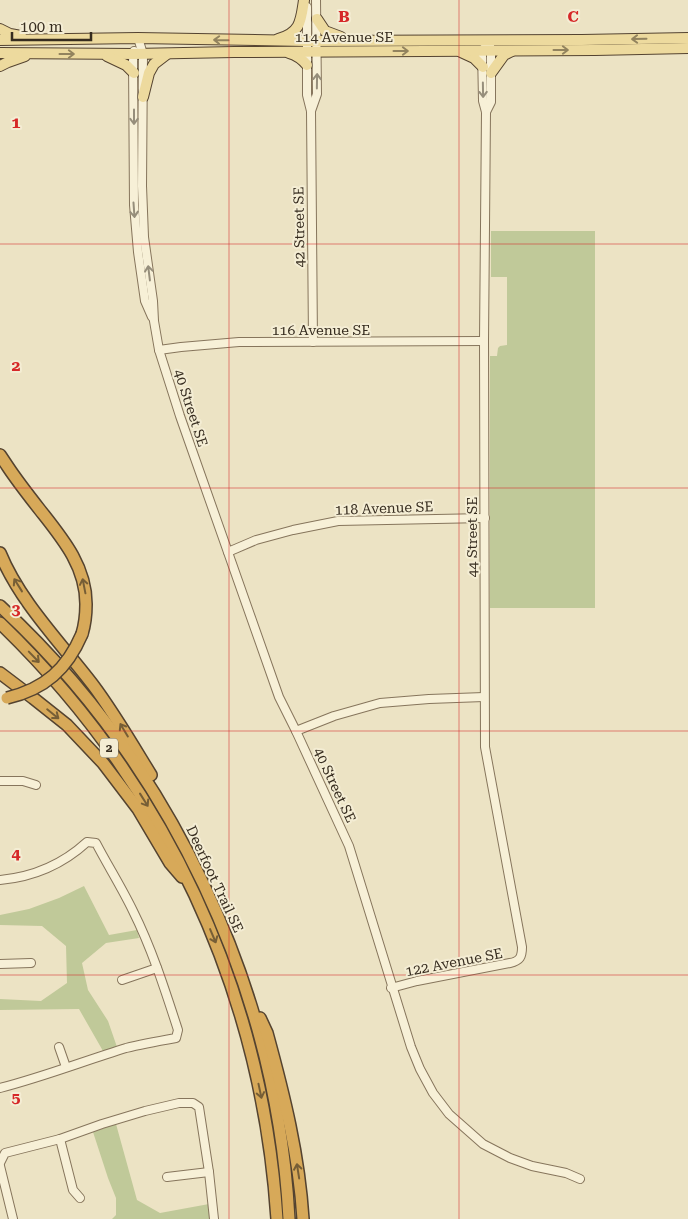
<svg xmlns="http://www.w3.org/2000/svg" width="688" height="1219" viewBox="0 0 688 1219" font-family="'Roboto Serif',serif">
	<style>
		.green { fill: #c0c999 }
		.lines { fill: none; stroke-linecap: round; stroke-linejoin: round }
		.minor-casing { stroke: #86755c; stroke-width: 10 }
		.major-casing { stroke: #544330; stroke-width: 12 }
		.highway-casing { stroke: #544330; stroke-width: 14 }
		.minor { stroke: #f7f0d7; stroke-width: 8 }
		.major { stroke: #edda9e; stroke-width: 10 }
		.highway { stroke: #d7a959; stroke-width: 11 }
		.highway-bridge-casing { stroke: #544330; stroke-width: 14; stroke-linecap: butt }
		.highway-bridge { stroke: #d7a959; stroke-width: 11 }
		.oneway { stroke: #92835e }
		.oneway2 { stroke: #968e7b }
		.oneway3 { stroke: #765e36 }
		.grid { fill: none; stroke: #d62828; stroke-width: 1; stroke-opacity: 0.55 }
		.labels { text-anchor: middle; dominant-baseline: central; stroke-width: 4; stroke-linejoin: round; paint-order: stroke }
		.shield { fill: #f4edd4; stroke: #6f6655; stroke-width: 1 }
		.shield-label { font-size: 12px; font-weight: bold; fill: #362c1f }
		.street-label { font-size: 14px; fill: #362c1f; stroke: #f4edd4 }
		.grid-label { font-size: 16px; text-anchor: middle; font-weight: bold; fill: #d62828; stroke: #f4edd4; stroke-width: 4; stroke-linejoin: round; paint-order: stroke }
	</style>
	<rect width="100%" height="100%" fill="#ece3c4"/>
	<g class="green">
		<polygon points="491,231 595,231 595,608 490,608 490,356 497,356 498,348 500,346 507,345 507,277 491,277"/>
		<polygon points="84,886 109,935 137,930 139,938 106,943 82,963 88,990 108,1021 117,1047 103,1051 79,1009 0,1010 0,999 41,1001 67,983 66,946 42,926 0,925 0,915 29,909 59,898"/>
		<polygon points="116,1124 137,1200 160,1213 209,1204 210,1219 112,1219 116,1215 116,1198 108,1178 93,1132"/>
	</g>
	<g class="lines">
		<g class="minor-casing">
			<g id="minor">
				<polyline points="307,7 307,95 311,111 313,342"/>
				<polyline points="138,38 143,54 142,186 144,237 153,301 154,321 159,350 180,416 279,697 296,731 349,846 411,1047 420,1069 433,1093 449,1114 483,1144 510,1158 532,1166 566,1173 580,1179"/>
				<polyline points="134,51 133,61 134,205 138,252 145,301 152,317"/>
				<polyline points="311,111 317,94 316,0"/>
				<polyline points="486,112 491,102 491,50 490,46"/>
				<polyline points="159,350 181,347 239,342 484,341"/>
				<polyline points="228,552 256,540 293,530 338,521 485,518"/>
				<polyline points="296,731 334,716 380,703 429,699 484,697"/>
				<polyline points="0,781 23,781 36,785"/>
				<path d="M0 880C33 877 63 864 87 842L96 843C108 866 122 888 133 911 152 949 165 990 178 1030L176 1038C159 1041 142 1044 126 1048 84 1061 43 1077 0 1088"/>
				<polyline points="0,964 31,963"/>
				<polyline points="122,980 157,968"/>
				<path d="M391 988 417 981 510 963C520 961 522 957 522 947L485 747 484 341 486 112 483 101 482 50 484 48"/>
				<polyline points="59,1047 66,1067"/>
				<polyline points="60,1139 73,1190 80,1198"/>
				<polyline points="0,1163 5,1153 60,1139 102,1124 145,1111 179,1103 193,1103 199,1107 209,1172 214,1219"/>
				<polyline points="0,1166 13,1219"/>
				<polyline points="167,1177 209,1172"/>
			</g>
		</g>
		<g class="major-casing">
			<g id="major">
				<polyline points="317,19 325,31 341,37"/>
				<polyline points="0,29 10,34 21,36"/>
				<path d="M278 39C301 33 301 20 304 0"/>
				<polyline points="0,40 138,38 306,41 582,40 688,38"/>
				<polyline points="461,52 474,58 483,67"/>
				<polyline points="0,53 134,54 234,52 595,50 688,48"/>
				<path d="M289 53C296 55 302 59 307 65"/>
				<polyline points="107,56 126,65 134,73"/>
				<polyline points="0,66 8,62 25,56"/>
				<polyline points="491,73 504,55 512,51"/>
				<polyline points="143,97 149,73 154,64 167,54"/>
			</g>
		</g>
		<g class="highway-casing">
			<g id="highway">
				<path d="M0 455 8 467C18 482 29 496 40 510 62 538 86 566 86 604 86 614 85 624 82 634"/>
				<path d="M0 553C20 602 61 643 93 685 114 713 132 744 151 775"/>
				<path d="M0 606C170 763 277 988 289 1219"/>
				<path d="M0 623C165 782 262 990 277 1219"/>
				<polyline points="0,673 33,698 67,725 103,763 138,809 170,863 182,877"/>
				<path d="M260 1018 267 1033C284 1095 299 1155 303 1219"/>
			</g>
		</g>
		<use href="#minor" class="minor"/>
		<use href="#major" class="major"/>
		<use href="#highway" class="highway"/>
		<g class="highway-bridge-casing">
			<path id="highway-bridge" d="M7 698C45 689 67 669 82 634"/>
		</g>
		<use href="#highway-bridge" class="highway-bridge"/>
	</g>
	<defs><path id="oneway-shaft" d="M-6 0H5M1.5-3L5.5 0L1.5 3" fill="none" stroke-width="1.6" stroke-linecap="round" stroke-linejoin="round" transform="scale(1.25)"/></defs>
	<g class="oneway">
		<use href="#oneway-shaft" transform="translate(639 39) rotate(179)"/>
		<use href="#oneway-shaft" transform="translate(221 40) rotate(-179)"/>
		<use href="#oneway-shaft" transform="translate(561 50)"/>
		<use href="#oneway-shaft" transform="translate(401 51)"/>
		<use href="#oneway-shaft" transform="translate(67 54)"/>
	</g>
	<g class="oneway2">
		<use href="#oneway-shaft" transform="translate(317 81) rotate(-89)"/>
		<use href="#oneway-shaft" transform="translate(483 90) rotate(89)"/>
		<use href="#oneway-shaft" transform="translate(134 117) rotate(90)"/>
		<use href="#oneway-shaft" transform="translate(134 210) rotate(86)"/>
		<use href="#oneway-shaft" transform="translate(149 273) rotate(-97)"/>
	</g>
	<g class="oneway3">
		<use href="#oneway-shaft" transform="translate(18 585) rotate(-122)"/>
		<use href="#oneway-shaft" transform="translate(84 586) rotate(-101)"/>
		<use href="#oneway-shaft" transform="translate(34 657) rotate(46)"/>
		<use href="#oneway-shaft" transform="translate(53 714) rotate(39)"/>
		<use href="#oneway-shaft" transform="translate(124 730) rotate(-121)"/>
		<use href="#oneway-shaft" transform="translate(144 800) rotate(58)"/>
		<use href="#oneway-shaft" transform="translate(213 936) rotate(67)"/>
		<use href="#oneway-shaft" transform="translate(260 1091) rotate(78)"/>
		<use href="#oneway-shaft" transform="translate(298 1171) rotate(-99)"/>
	</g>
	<path class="grid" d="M229 0V1219M459 0V1219M0 244H688M0 488H688M0 731H688M0 975H688"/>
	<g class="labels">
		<rect class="shield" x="100" y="738.5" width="18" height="19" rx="4"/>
		<g class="shield-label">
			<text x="109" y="748">2</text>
		</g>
		<g class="street-label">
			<text x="344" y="37">114 Avenue SE</text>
			<text transform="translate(299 227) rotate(-91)">42 Street SE</text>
			<text x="321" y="330">116 Avenue SE</text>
			<text transform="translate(191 408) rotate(72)">40 Street SE</text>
			<text transform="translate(384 508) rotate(-2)">118 Avenue SE</text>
			<text transform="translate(472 537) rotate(-90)">44 Street SE</text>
			<text transform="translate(335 785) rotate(65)">40 Street SE</text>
			<text transform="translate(215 879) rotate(65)">Deerfoot Trail SE</text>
			<text transform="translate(454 962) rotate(-11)">122 Avenue SE</text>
		</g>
	</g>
	<g class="grid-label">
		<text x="344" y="22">B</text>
		<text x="573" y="22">C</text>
		<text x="16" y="128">1</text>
		<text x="16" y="371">2</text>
		<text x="16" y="615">3</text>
		<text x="16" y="859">4</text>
		<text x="16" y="1103">5</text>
	</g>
	<path d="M12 32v8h79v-8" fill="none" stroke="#362c1f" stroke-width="2.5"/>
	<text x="20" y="32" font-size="15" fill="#362c1f" stroke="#f4edd4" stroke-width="4" paint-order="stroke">100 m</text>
</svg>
